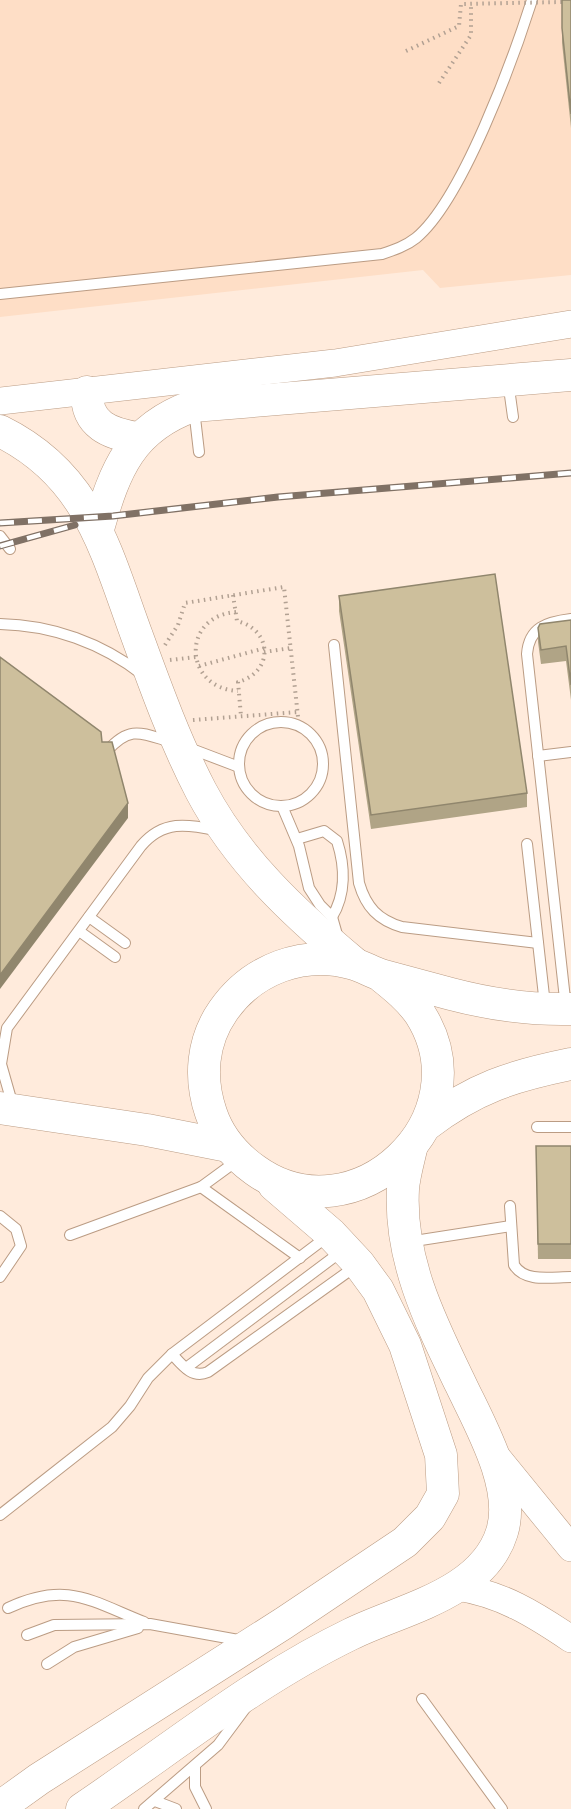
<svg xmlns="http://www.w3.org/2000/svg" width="571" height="1809" viewBox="0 0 571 1809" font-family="Rubik,sans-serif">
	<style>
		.built { fill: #fedec6 }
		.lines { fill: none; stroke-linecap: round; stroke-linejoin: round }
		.service-casing { stroke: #bb9c84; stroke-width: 12 }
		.tertiary-casing { stroke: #bb9c84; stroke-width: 28 }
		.secondary-casing { stroke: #bb9c84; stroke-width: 33 }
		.path { stroke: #b2a193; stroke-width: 4; stroke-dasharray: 1.5 4.5; stroke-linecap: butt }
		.service { stroke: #fff; stroke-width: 10 }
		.tertiary { stroke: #fff; stroke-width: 27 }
		.secondary { stroke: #fff; stroke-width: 32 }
		.rail-casing { stroke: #807165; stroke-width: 7 }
		.rail { stroke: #fff; stroke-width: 4.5; stroke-dasharray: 14; stroke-linecap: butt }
		.path-bridge { stroke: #b2a193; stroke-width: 4; stroke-dasharray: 1.5 4.5; stroke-linecap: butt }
		.wall { fill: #b0a486 }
		.shaded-wall { fill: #90866d }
		.building { fill: #cdbf9c; stroke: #90866d; stroke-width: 1.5 }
	</style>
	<rect width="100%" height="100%" fill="#ffebdc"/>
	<polygon class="built" points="0,0 571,0 571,275 440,288 423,270 0,317"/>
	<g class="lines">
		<g class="service-casing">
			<g id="service">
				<path d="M0 294 382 254C394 250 406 246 416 238 462 200 513 60 532 0"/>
				<polyline points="508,381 513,417"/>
				<polyline points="194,409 199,452"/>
				<polyline points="0,536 10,549"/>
				<path d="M0 624C52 625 102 643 143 675"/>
				<path d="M334 645 359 883C366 907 378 920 402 927L538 943"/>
				<circle cx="281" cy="764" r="42"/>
				<polyline points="189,748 239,767"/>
				<path d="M107 751C130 725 141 733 171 742"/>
				<polyline points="538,756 571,752"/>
				<polyline points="282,806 299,846 309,888 320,905 332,917 338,938"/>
				<path d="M297 839 324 831 337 841C345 866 346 894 332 917"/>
				<polyline points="527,844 545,1005"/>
				<polyline points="89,917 125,943"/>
				<polyline points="79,931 115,957"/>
				<path d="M566 1008 527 654C529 627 547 622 571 619"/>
				<path d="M13 1106 1 1064 7 1028 141 846C163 820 187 824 216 830"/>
				<polyline points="537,1127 571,1127"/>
				<polyline points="201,1187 300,1258"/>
				<path d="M510 1206 514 1265C525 1283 552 1277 571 1277"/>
				<polyline points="0,1216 16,1229 21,1246 0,1277"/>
				<polyline points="70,1235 201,1187 238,1160"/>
				<polyline points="408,1242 511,1226"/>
				<path d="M172 1354C182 1365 192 1379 208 1372L356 1266"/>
				<polyline points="186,1368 342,1251"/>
				<polyline points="0,1515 112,1427 130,1406 148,1378 172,1354 328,1236"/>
				<path d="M8 1608C66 1581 89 1600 144 1622"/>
				<polyline points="27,1635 54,1625 150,1624 244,1641"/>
				<polyline points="47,1664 74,1647 138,1628"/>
				<polyline points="422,1699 502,1809"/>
				<polyline points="195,1767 195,1787 206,1809"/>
				<polyline points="155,1801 176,1809"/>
				<polyline points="144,1809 218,1745 247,1706"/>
			</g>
		</g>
		<g class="tertiary-casing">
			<g id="tertiary">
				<polyline points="0,401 335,363 571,324"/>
				<polyline points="496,1456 571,1548"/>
				<path d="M457 1587C502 1594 534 1614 571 1639"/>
			</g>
		</g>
		<g class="secondary-casing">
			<g id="secondary">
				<path d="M87 392C86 425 110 434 138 438"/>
				<path d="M0 431C89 475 105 549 137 636 156 688 175 741 201 791 238 861 294 913 354 963"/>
				<path d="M98 529C115 469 131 428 193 406L571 375"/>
				<path d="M380 975C395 987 409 998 420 1014 486 1118 355 1242 255 1170 234 1155 219 1137 211 1113 199 1078 202 1041 223 1011 252 969 304 949 354 964 364 967 373 973 384 976 406 982 429 988 451 994 489 1004 532 1010 571 1009"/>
				<polyline points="0,1108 147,1130 228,1146"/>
				<path d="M426 1125C474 1088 512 1076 571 1064"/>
				<polyline points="0,1807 39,1779 284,1623 405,1542 430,1517 443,1494 441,1455 405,1345 378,1290 359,1264 331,1234 274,1185"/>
				<path d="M82 1809C171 1749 254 1681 351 1634 402 1609 483 1594 502 1532 516 1487 480 1425 461 1385 431 1323 399 1260 403 1189 404 1176 408 1162 411 1149"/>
			</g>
		</g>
		<g class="path">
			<polyline points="439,83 471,35 471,4"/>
			<path d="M233 595 237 621C273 630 274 672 238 682L241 716"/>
			<path d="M236 612C181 616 183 688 238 691"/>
			<polyline points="165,645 178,625 185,603 284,587 299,726"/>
			<polyline points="264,652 291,648"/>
			<polyline points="170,660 196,657"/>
			<polyline points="199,666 265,648"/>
			<polyline points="193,720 298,712"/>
		</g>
		<use href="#service" class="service"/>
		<use href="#tertiary" class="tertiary"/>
		<use href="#secondary" class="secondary"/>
		<g class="rail-casing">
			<g id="rail">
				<polyline points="0,523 113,516 278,497 571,473"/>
				<polyline points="0,546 75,525"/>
			</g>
		</g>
		<use href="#rail" class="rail"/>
		<polyline class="path-bridge" points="406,51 459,26 461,4 562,2"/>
	</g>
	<g class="wall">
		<polygon points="562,0 571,0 571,128 562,43"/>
		<polygon points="339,596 527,793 527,807 371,829 339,611"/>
		<polygon points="571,620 571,700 566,661 541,664 538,642 538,628"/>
		<polygon points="536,1146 571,1146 571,1259 538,1259"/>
	</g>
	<polygon class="shaded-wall" points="128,803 128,818 0,989 0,975"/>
	<g class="building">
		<polygon points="562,0 571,0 571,114 562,28"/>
		<polygon points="495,574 527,793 371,815 339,596"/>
		<polygon points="571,620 571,685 566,646 541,650 538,628 540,624"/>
		<polygon points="0,657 101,732 102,742 112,742 128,803 0,975"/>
		<polygon points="536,1146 571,1146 571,1244 538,1244"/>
	</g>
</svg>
